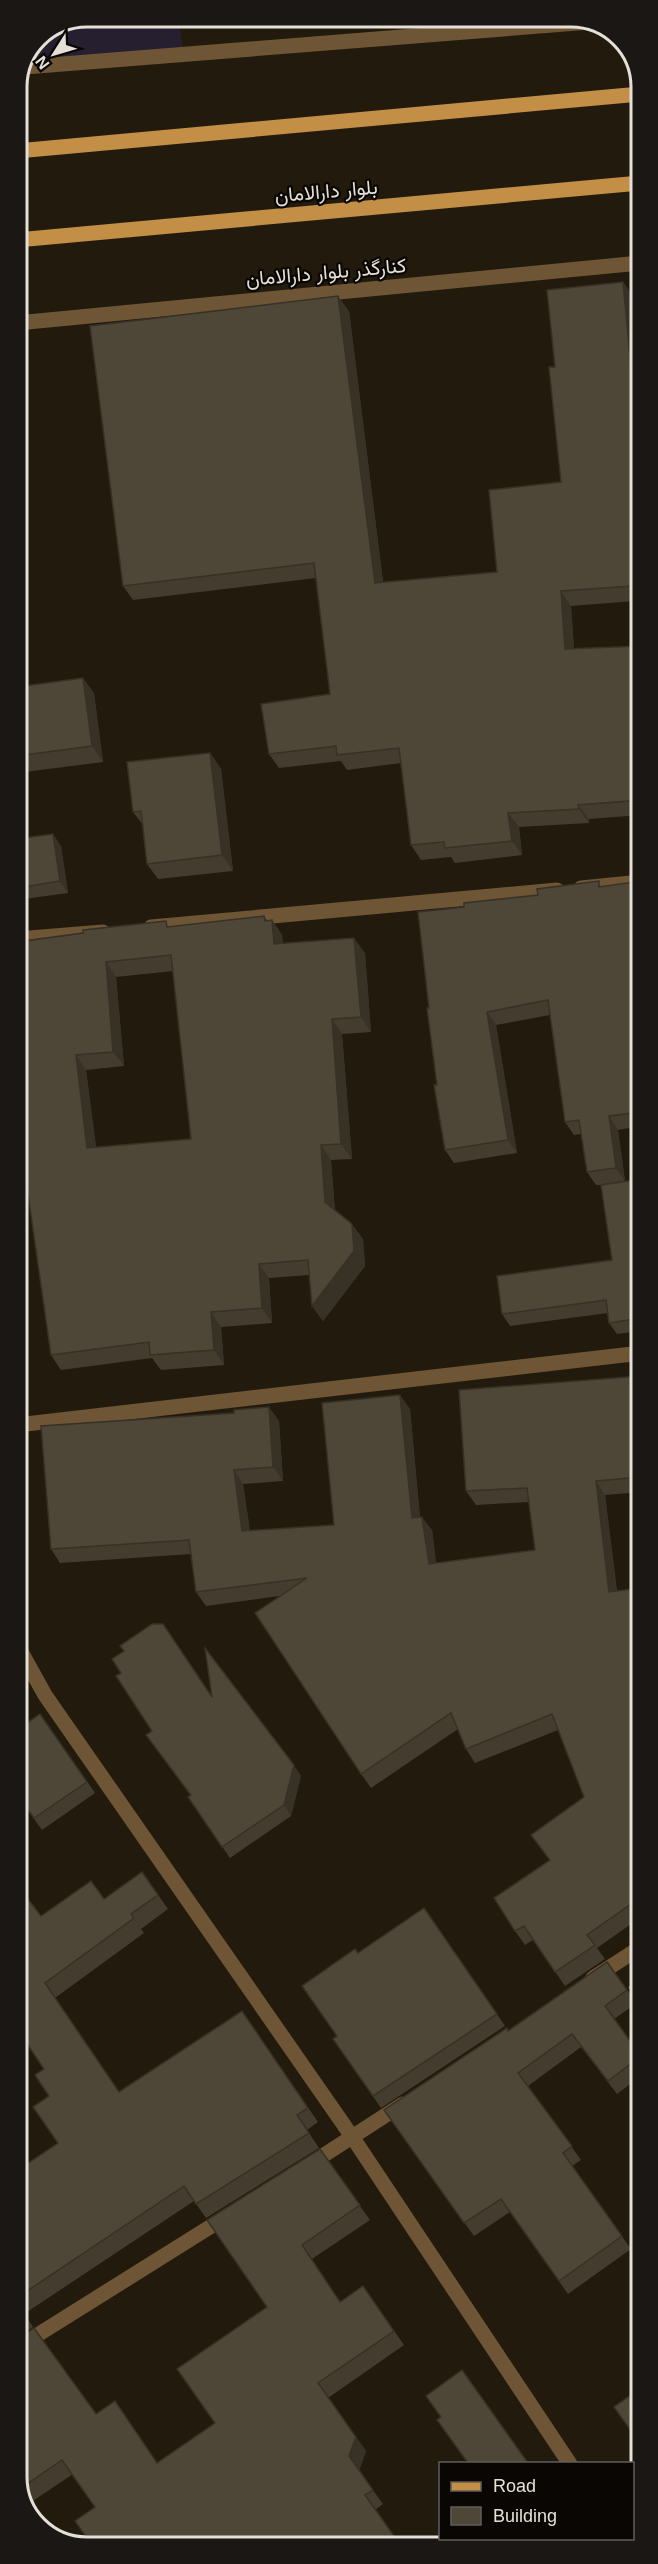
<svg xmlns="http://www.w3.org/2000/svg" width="658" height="2564" viewBox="0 0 658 2564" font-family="Arial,Vazirmatn,sans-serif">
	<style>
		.industrial { fill: #251f2f }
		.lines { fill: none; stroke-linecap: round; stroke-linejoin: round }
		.path { stroke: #7a7468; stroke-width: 4; stroke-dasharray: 3 4.5; stroke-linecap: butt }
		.minor { stroke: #6e5535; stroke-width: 15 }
		.major { stroke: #c38e46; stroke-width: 15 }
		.wall { fill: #433c2f; fill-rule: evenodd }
		.shaded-wall { fill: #373126 }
		.building { fill: #4e4637; stroke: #373126; stroke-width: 1.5; fill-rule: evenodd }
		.labels { text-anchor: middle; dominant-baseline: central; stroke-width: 4.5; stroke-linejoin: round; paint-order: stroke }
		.street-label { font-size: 20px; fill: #e5e0d7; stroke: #090603 }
		.rim { fill: none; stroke: #e5e0d7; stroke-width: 3 }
	</style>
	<rect width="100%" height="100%" fill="#221b0d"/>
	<polygon class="industrial" points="87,17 178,17 184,55 25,67 38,37"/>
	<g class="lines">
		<g class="path">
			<polyline points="182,17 183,27"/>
			<polyline points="630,1986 641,2003"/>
		</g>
		<g class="minor">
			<polyline points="25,67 590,22"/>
			<polyline points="17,323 640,263"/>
			<polyline points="581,888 641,882"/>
			<polyline points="151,927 557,890"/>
			<polyline points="17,939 103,932"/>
			<polyline points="17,1425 641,1353"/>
			<polyline points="17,1631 20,1650 45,1695 353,2138 570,2464"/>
			<polyline points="593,1978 641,1947"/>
			<polyline points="307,2166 403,2104"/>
			<polyline points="23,2344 229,2215"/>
		</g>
		<g class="major">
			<polyline points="17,151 640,94"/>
			<polyline points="17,240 640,183"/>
		</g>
	</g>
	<g class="wall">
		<polygon points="623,282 633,297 640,366 635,601 571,606 574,649 641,646 641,815 589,819 589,823 519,827 522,855 455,863 451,857 421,860 411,845 401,763 347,770 341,761 279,768 269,754 330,694 316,578 133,600 123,586 349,311 383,582 497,572 561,482 555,367"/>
		<polygon points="17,687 94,693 103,762 17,773"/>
		<polygon points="210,753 221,769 233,871 158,879 147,864 143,825 133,812"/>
		<polygon points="17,839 61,846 68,893 17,900"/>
		<polygon points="602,886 641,892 641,1126 618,1130 625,1181 641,1179 641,1331 617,1334 609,1323 608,1313 510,1326 502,1314 612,1260 601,1185 596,1185 587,1172 581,1134 574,1135 565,1122 550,1015 496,1025 517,1153 454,1163 445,1150 429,1008 464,907 538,895"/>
		<path d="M272 920 282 935 283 943 365 953 371 1032 342 1034 352 1159 331 1160 335 1210 363 1239 365 1266 323 1321 312 1306 309 1275 269 1278 272 1323 221 1327 224 1365 161 1370 152 1358 61 1370 51 1355 29 1203H25L17 1192V942L170 927ZM173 971 191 1139 96 1147 86 1070 124 1066 116 977Z"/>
		<polygon points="641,1376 641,1492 605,1495 617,1591 641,1588 641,1917 597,1948 605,1959 565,1986 533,1940 525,1945 515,1931 549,1861 584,1797 558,1730 475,1763 466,1749 458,1729 371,1788 361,1774 279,1596 206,1606 196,1592 191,1554 60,1563 51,1549 279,1421 283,1481 243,1484 250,1531 334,1525 410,1409 420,1517 432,1530 436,1563 535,1550 529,1502 476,1505 466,1491"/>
		<polygon points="212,1697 301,1776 291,1816 230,1858 188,1797 190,1795 146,1735"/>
		<polygon points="40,1714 95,1793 42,1830 17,1795"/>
		<polygon points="142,1872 168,1909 141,1929 144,1933 55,1998 119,2092 242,2011 318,2122 307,2130 319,2148 206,2218 194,2201 24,2314 33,2327 18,2337 18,2170 58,2143 44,2069 41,1916 104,1899"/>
		<polygon points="424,1908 505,2026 381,2108 333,2039 337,2036 358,1953"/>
		<polygon points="607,1962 637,2003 614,2019 641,2055 641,2076 617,2094 581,2047 528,2086 581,2160 572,2166 631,2249 568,2294 510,2212 474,2236 384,2110 508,2031"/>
		<polygon points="320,2149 370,2220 312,2259 340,2302 363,2286 404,2345 328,2398 366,2451 359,2471 383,2504 375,2510 401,2546 404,2544 405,2546 93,2547 75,2521 95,2507 73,2474 27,2505 18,2490 18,2338 34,2328 96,2414 115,2401 157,2463 215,2423 177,2369 267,2307 207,2220"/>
	</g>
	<g class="shaded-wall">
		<polygon points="623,282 633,297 640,369 631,367"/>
		<polygon points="338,296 349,311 385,597 375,583"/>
		<polygon points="561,591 571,606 575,664 565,649"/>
		<polygon points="83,678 94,693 103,762 92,746"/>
		<polygon points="210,753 221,769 233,871 222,855"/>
		<polygon points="578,805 589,819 589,823 579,809"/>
		<polygon points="508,813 519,827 522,855 512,841"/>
		<polygon points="53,834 61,846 68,893 60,881"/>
		<polygon points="634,882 641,892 641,903 636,896"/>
		<polygon points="264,916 272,928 272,920 282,935 285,959 274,944 265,921"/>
		<polygon points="354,938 365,953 371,1032 361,1017"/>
		<polygon points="106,962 116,977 124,1066 113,1052"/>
		<polygon points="487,1012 496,1025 517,1153 508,1140"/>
		<polygon points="332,1019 342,1034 352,1159 341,1144"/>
		<polygon points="76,1055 86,1070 98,1162 87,1148"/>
		<polygon points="609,1116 618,1130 625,1181 616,1168"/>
		<polygon points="321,1145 331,1160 335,1217 325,1202"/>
		<polygon points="352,1224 363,1239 365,1266 323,1321 312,1306"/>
		<polygon points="259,1264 269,1278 272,1323 262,1308"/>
		<polygon points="211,1312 221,1327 224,1365 214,1350"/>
		<polygon points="400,1395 410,1409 421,1532 412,1518"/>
		<polygon points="269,1407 279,1421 283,1481 273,1467"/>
		<polygon points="234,1470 243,1484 252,1545 242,1531"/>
		<polygon points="596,1481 605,1495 618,1606 609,1592"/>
		<polygon points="422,1517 432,1530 438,1578 429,1564"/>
		<polygon points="631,1623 640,1637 641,1650"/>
		<polygon points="294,1765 301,1776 291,1816 284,1805"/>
		<polygon points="318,2383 366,2451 359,2471 349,2456"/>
	</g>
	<g class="building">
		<polygon points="623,282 631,367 640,366 640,645 633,586 561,591 565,649 641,646 641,800 578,805 579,809 508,813 512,841 445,848 444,842 411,845 399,748 337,755 336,746 269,754 261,704 330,694 314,563 123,586 90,326 338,296 375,583 497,572 489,490 561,482 549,367 555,367 547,290"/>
		<polygon points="83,678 92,746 17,756 17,687"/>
		<polygon points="210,753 222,855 147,864 141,811 133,812 127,762"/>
		<polygon points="53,834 60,881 17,888 17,839"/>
		<polygon points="599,881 599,887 634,882 636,896 641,895 641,1112 609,1116 616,1168 587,1172 579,1120 565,1122 548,1000 487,1012 508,1140 445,1150 434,1085 437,1085 427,1008 429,1008 418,912 464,907 464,903 538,895 537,889"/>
		<path d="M264 916 265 921 272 920 274 944 354 938 361 1017 332 1019 341 1144 321 1145 325 1202 352 1224 354 1251 312 1306 308 1260 259 1264 262 1308 211 1312 214 1350 150 1355 149 1342 51 1355 27 1187 17 1188V942L83 933V930L166 921 167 927ZM171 955 191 1139 87 1148 76 1055 113 1052 106 962Z"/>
		<polygon points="641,1179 641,1255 639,1256 641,1271 641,1318 609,1323 606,1300 502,1314 497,1276 612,1260 601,1185"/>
		<polygon points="641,1376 641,1477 596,1481 609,1592 641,1588 641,1622 631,1623 641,1650 641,1897 587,1935 595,1945 555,1972 524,1926 515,1931 494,1898 550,1860 531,1835 584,1797 552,1714 466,1749 451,1713 361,1774 255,1613 307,1578 196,1592 189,1540 51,1549 41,1426 234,1413 234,1410 269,1407 273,1467 234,1470 242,1531 334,1525 322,1403 400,1395 412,1518 422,1517 429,1564 535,1550 527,1488 466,1491 459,1390"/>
		<polygon points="152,1624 163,1624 212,1697 205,1648 294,1765 284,1805 222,1847 188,1797 191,1795 146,1735 152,1731 116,1676 121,1673 112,1659 124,1651 120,1646"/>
		<polygon points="40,1714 87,1782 34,1818 17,1795 17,1730"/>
		<polygon points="142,1872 158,1895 131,1914 134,1918 45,1983 119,2092 242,2011 308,2108 297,2115 309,2133 196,2204 184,2186 18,2297 18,2170 58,2143 33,2107 49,2096 35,2075 44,2069 18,2030 17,1885 41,1916 91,1881 104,1899"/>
		<polygon points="424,1908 497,2014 373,2096 333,2039 337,2036 302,1986 355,1949 358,1953"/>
		<polygon points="607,1962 627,1990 605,2006 641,2056 608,2081 572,2034 518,2073 572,2146 563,2153 622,2236 559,2281 501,2199 464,2223 384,2110 507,2028 508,2031"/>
		<polygon points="320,2149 360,2205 302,2245 340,2302 363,2286 394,2331 318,2383 356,2437 349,2456 373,2490 365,2495 401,2546 404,2544 405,2546 93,2547 75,2521 95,2507 62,2460 18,2490 18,2338 34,2328 96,2414 115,2401 157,2463 215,2423 177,2369 267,2307 207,2220"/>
		<polygon points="18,2306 23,2313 18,2316"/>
		<polygon points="462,2370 528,2463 468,2463 437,2420 441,2417 426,2396"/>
		<polygon points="641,2388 641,2445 614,2407"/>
		<polygon points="441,2537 441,2538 447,2538 453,2546 427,2546"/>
	</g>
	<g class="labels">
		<g class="street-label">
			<text transform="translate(326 191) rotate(-5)">بلوار دارالامان</text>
			<text transform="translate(326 272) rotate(-5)">کنارگذر بلوار دارالامان</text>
		</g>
	</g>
	<path d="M0 0H658V2564H0ZM87 27H571A60 60 0 0 1 631 87V2477A60 60 0 0 1 571 2537H87A60 60 0 0 1 27 2477V87A60 60 0 0 1 87 27Z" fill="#1b1714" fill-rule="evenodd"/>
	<path class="rim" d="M87 27H571A60 60 0 0 1 631 87V2477A60 60 0 0 1 571 2537H87A60 60 0 0 1 27 2477V87A60 60 0 0 1 87 27Z"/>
	<rect x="439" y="2462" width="195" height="78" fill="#090603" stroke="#615d58" stroke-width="1.5"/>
	<rect x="451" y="2482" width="30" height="9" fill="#c38e46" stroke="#615d58" stroke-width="1.5"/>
	<text x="493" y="2492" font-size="18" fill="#e5e0d7">Road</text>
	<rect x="451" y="2507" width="30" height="18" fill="#4e4637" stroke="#615d58" stroke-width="1.5"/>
	<text x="493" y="2522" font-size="18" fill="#e5e0d7">Building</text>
	<g transform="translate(54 54) rotate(233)" stroke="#090603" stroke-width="4.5" paint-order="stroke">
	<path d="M0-4.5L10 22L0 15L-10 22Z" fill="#e5e0d7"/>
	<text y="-9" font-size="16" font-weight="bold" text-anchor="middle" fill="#e5e0d7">N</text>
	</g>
</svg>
